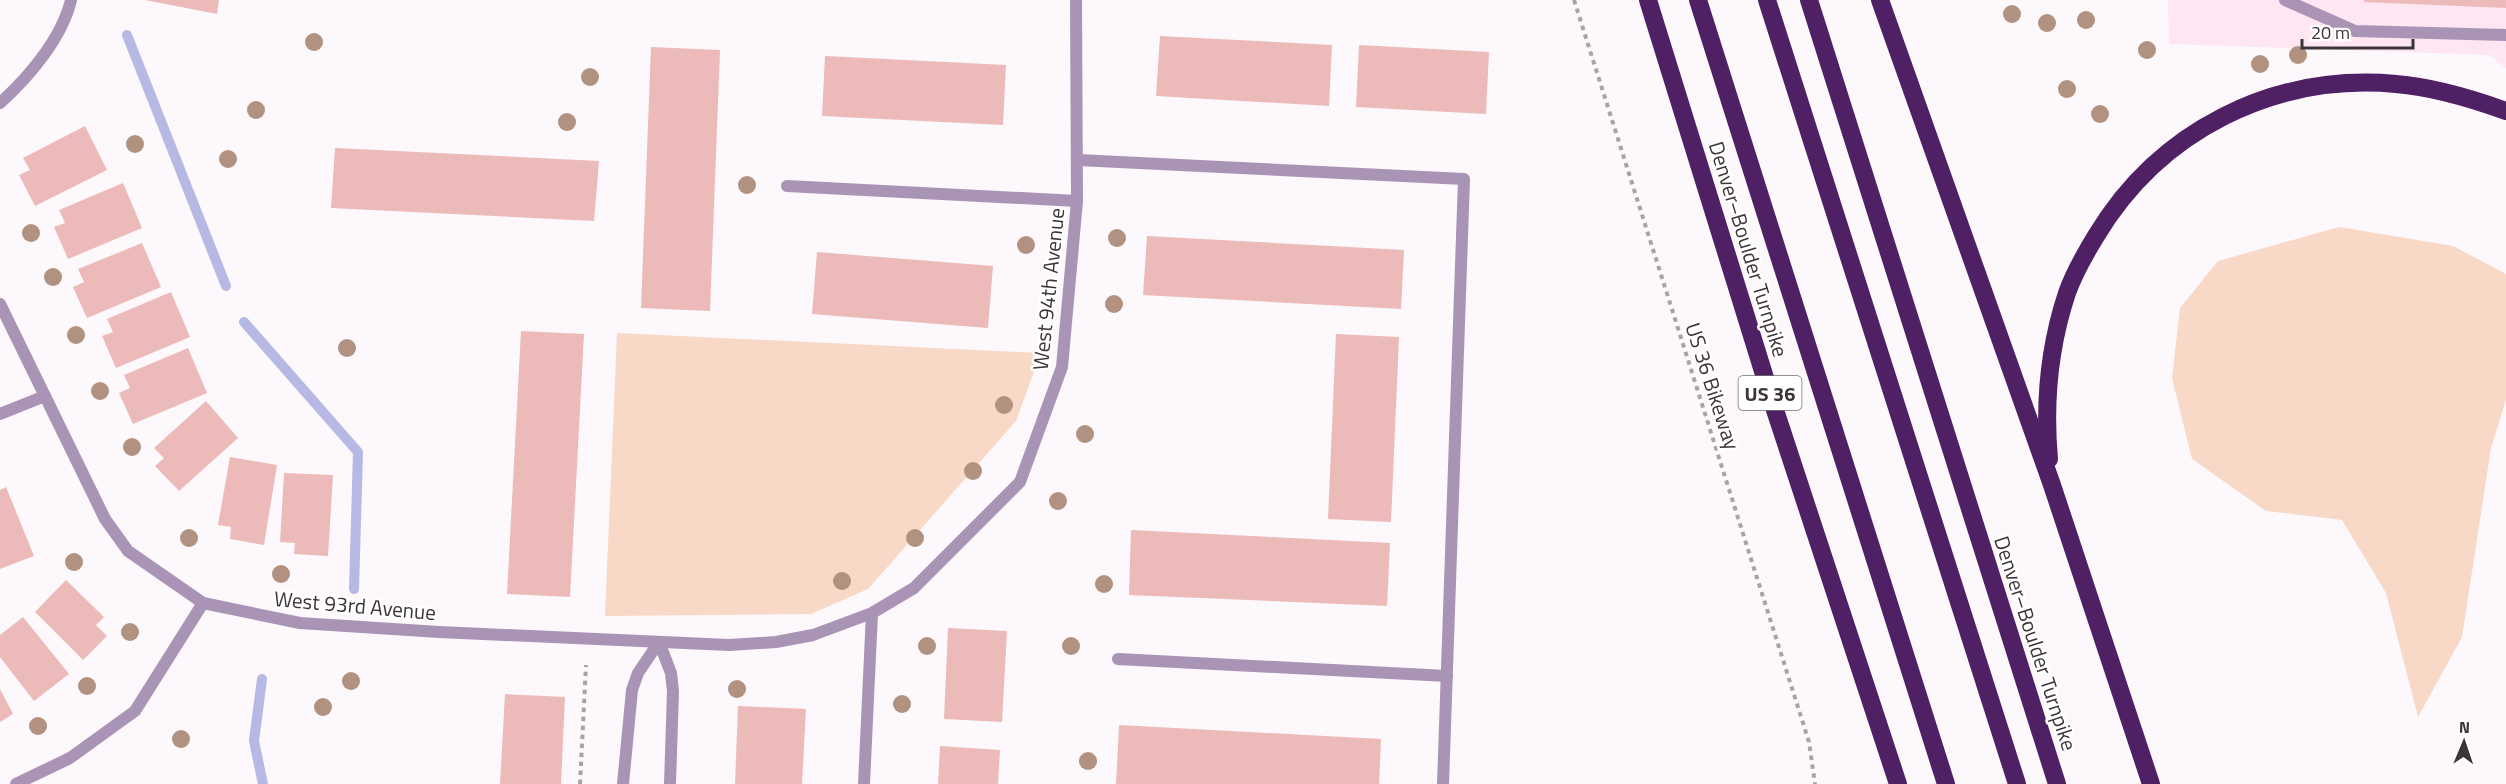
<svg xmlns="http://www.w3.org/2000/svg" width="2506" height="784" viewBox="0 0 2506 784" font-family="'Titillium Web',sans-serif">
	<style>
		.built { fill: #fee6f2 }
		.green { fill: #f8d8c7 }
		.lines { fill: none; stroke-linecap: round; stroke-linejoin: round }
		.stream { stroke: #b5b9e3; stroke-width: 10 }
		.building { fill: #edbaba }
		.path { stroke: #a9a3a7; stroke-width: 4; stroke-dasharray: 4.5 4.5; stroke-linecap: butt }
		.service { stroke: #aa94b6; stroke-width: 12 }
		.minor { stroke: #aa94b6; stroke-width: 12 }
		.motorway { stroke: #4f2164; stroke-width: 18 }
		.tree { fill: #b1917f }
		.labels { text-anchor: middle; dominant-baseline: central; stroke-width: 5; stroke-linejoin: round; paint-order: stroke }
		.shield { fill: #fff; stroke: #767174; stroke-width: 1.5 }
		.shield-label { font-size: 20px; font-weight: bold; fill: #3c3438 }
		.street-label { font-size: 21px; fill: #3c3438; stroke: #fff }
	</style>
	<rect width="100%" height="100%" fill="#fdf8fb"/>
	<polygon class="built" points="2168,0 2506,0 2506,68 2490,55 2169,44"/>
	<g class="green">
		<polygon points="2339,227 2453,246 2506,274 2506,400 2491,448 2462,637 2418,717 2386,593 2342,520 2266,511 2192,459 2172,378 2180,308 2218,261"/>
		<polygon points="617,333 1041,353 1016,421 868,589 811,614 605,616"/>
	</g>
	<g class="lines">
		<g class="stream">
			<polyline points="127,35 226,286"/>
			<polyline points="244,322 358,452 354,589"/>
			<polyline points="262,679 254,741 263,784"/>
		</g>
	</g>
	<g class="building">
		<polygon points="145,0 219,0 217,14"/>
		<polygon points="2364,0 2506,0 2506,8 2364,2"/>
		<polygon points="1160,36 1332,45 1329,106 1156,96"/>
		<polygon points="1359,45 1489,52 1486,114 1356,107"/>
		<polygon points="651,47 720,50 710,311 641,308"/>
		<polygon points="825,56 1006,65 1003,125 822,116"/>
		<polygon points="85,126 107,170 35,206 19,175 30,170 23,158"/>
		<polygon points="335,148 599,161 594,221 331,208"/>
		<polygon points="123,183 142,228 68,259 54,227 65,223 59,210"/>
		<polygon points="1147,236 1404,250 1401,309 1143,295"/>
		<polygon points="142,243 161,287 87,318 73,287 84,282 78,269"/>
		<polygon points="817,252 993,266 988,328 812,314"/>
		<polygon points="171,292 190,337 116,368 102,336 113,332 107,319"/>
		<polygon points="521,331 584,334 570,597 507,594"/>
		<polygon points="1336,334 1399,337 1391,522 1328,519"/>
		<polygon points="188,348 207,393 133,424 119,393 130,388 124,375"/>
		<polygon points="206,401 238,438 179,491 155,466 164,458 154,448"/>
		<polygon points="230,457 277,465 264,545 230,539 231,527 218,525"/>
		<polygon points="284,473 333,475 328,556 294,554 295,543 280,542"/>
		<polygon points="6,487 34,556 0,569 0,490"/>
		<polygon points="1131,530 1390,543 1387,606 1129,595"/>
		<polygon points="66,580 104,617 96,625 107,636 83,660 35,612"/>
		<polygon points="23,617 69,674 34,701 0,657 0,635"/>
		<polygon points="948,628 1007,631 1002,722 944,719"/>
		<polygon points="0,689 13,714 0,722"/>
		<polygon points="505,694 565,697 561,784 500,784"/>
		<polygon points="738,706 806,709 802,784 735,784"/>
		<polygon points="1119,725 1381,739 1379,784 1116,784"/>
		<polygon points="940,746 1000,750 998,784 938,784"/>
	</g>
	<g class="lines">
		<g class="path">
			<polyline points="1574,0 1809,742 1815,784"/>
			<polyline points="580,784 586,665"/>
		</g>
		<g class="service">
			<polyline points="2285,0 2355,31 2506,35"/>
			<polyline points="1078,160 1464,179 1443,784"/>
			<polyline points="787,186 1077,201"/>
			<polyline points="1118,659 1447,676"/>
			<polyline points="864,784 872,613"/>
		</g>
		<g class="minor">
			<path d="M0 103C29 77 62 38 71 0"/>
			<polyline points="0,304 105,519 128,551 203,603 300,623 439,632 729,645 776,642 813,635 872,613 914,588 1020,482 1062,367 1077,201 1076,0"/>
			<polyline points="0,414 45,396"/>
			<polyline points="659,642 671,673 673,691 670,784"/>
			<polyline points="16,784 70,758 135,711 203,603"/>
			<polyline points="623,784 632,690 638,673 659,642"/>
		</g>
		<g class="motorway">
			<polyline points="1648,0 1775,410 1898,784"/>
			<polyline points="1698,0 1946,784"/>
			<polyline points="1767,0 2017,784"/>
			<polyline points="1809,0 2057,784"/>
			<polyline points="1880,0 2052,485 2151,784"/>
			<path d="M2049 459C2044 403 2049 347 2067 293 2074 273 2085 254 2096 236 2159 131 2273 73 2396 84 2434 87 2470 98 2506 111"/>
		</g>
	</g>
	<g class="tree">
		<circle cx="2012" cy="14" r="9"/>
		<circle cx="2086" cy="20" r="9"/>
		<circle cx="2047" cy="23" r="9"/>
		<circle cx="314" cy="42" r="9"/>
		<circle cx="2147" cy="50" r="9"/>
		<circle cx="2298" cy="55" r="9"/>
		<circle cx="2260" cy="64" r="9"/>
		<circle cx="590" cy="77" r="9"/>
		<circle cx="2067" cy="89" r="9"/>
		<circle cx="256" cy="110" r="9"/>
		<circle cx="2100" cy="114" r="9"/>
		<circle cx="567" cy="122" r="9"/>
		<circle cx="135" cy="144" r="9"/>
		<circle cx="228" cy="159" r="9"/>
		<circle cx="747" cy="185" r="9"/>
		<circle cx="31" cy="233" r="9"/>
		<circle cx="1117" cy="238" r="9"/>
		<circle cx="1026" cy="245" r="9"/>
		<circle cx="53" cy="277" r="9"/>
		<circle cx="1114" cy="304" r="9"/>
		<circle cx="76" cy="335" r="9"/>
		<circle cx="347" cy="348" r="9"/>
		<circle cx="100" cy="391" r="9"/>
		<circle cx="1004" cy="405" r="9"/>
		<circle cx="1085" cy="434" r="9"/>
		<circle cx="132" cy="447" r="9"/>
		<circle cx="973" cy="471" r="9"/>
		<circle cx="1058" cy="501" r="9"/>
		<circle cx="189" cy="538" r="9"/>
		<circle cx="915" cy="538" r="9"/>
		<circle cx="74" cy="562" r="9"/>
		<circle cx="281" cy="574" r="9"/>
		<circle cx="842" cy="581" r="9"/>
		<circle cx="1104" cy="584" r="9"/>
		<circle cx="130" cy="632" r="9"/>
		<circle cx="927" cy="646" r="9"/>
		<circle cx="1071" cy="646" r="9"/>
		<circle cx="351" cy="681" r="9"/>
		<circle cx="87" cy="686" r="9"/>
		<circle cx="737" cy="689" r="9"/>
		<circle cx="902" cy="704" r="9"/>
		<circle cx="323" cy="707" r="9"/>
		<circle cx="38" cy="726" r="9"/>
		<circle cx="181" cy="739" r="9"/>
		<circle cx="1088" cy="761" r="9"/>
	</g>
	<g class="labels">
		<rect class="shield" x="1738.5" y="376" width="63" height="34" rx="4.5"/>
		<g class="shield-label">
			<text x="1770" y="393">US 36</text>
		</g>
		<g class="street-label">
			<text transform="translate(1749 249) rotate(73)">Denver–Boulder Turnpike</text>
			<text transform="translate(1048 289) rotate(-84)">West 94th Avenue</text>
			<text transform="translate(1713 386) rotate(72)">US 36 Bikeway</text>
			<text transform="translate(355 605) rotate(5)">West 93rd Avenue</text>
			<text transform="translate(2036 643) rotate(72)">Denver–Boulder Turnpike</text>
		</g>
	</g>
	<g transform="translate(2464 742) rotate(2)" stroke="#ffffff" stroke-width="4.5" paint-order="stroke">
	<path d="M0-4.5L10 22L0 15L-10 22Z" fill="#3c3438"/>
	<text y="-9" font-size="16" font-weight="bold" text-anchor="middle" fill="#3c3438">N</text>
	</g>
	<path d="M2302 39v9h111v-9" fill="none" stroke="#3c3438" stroke-width="3"/>
	<text x="2311" y="39" font-size="18" fill="#3c3438" stroke="#ffffff" stroke-width="4.5" paint-order="stroke">20 m</text>
</svg>
